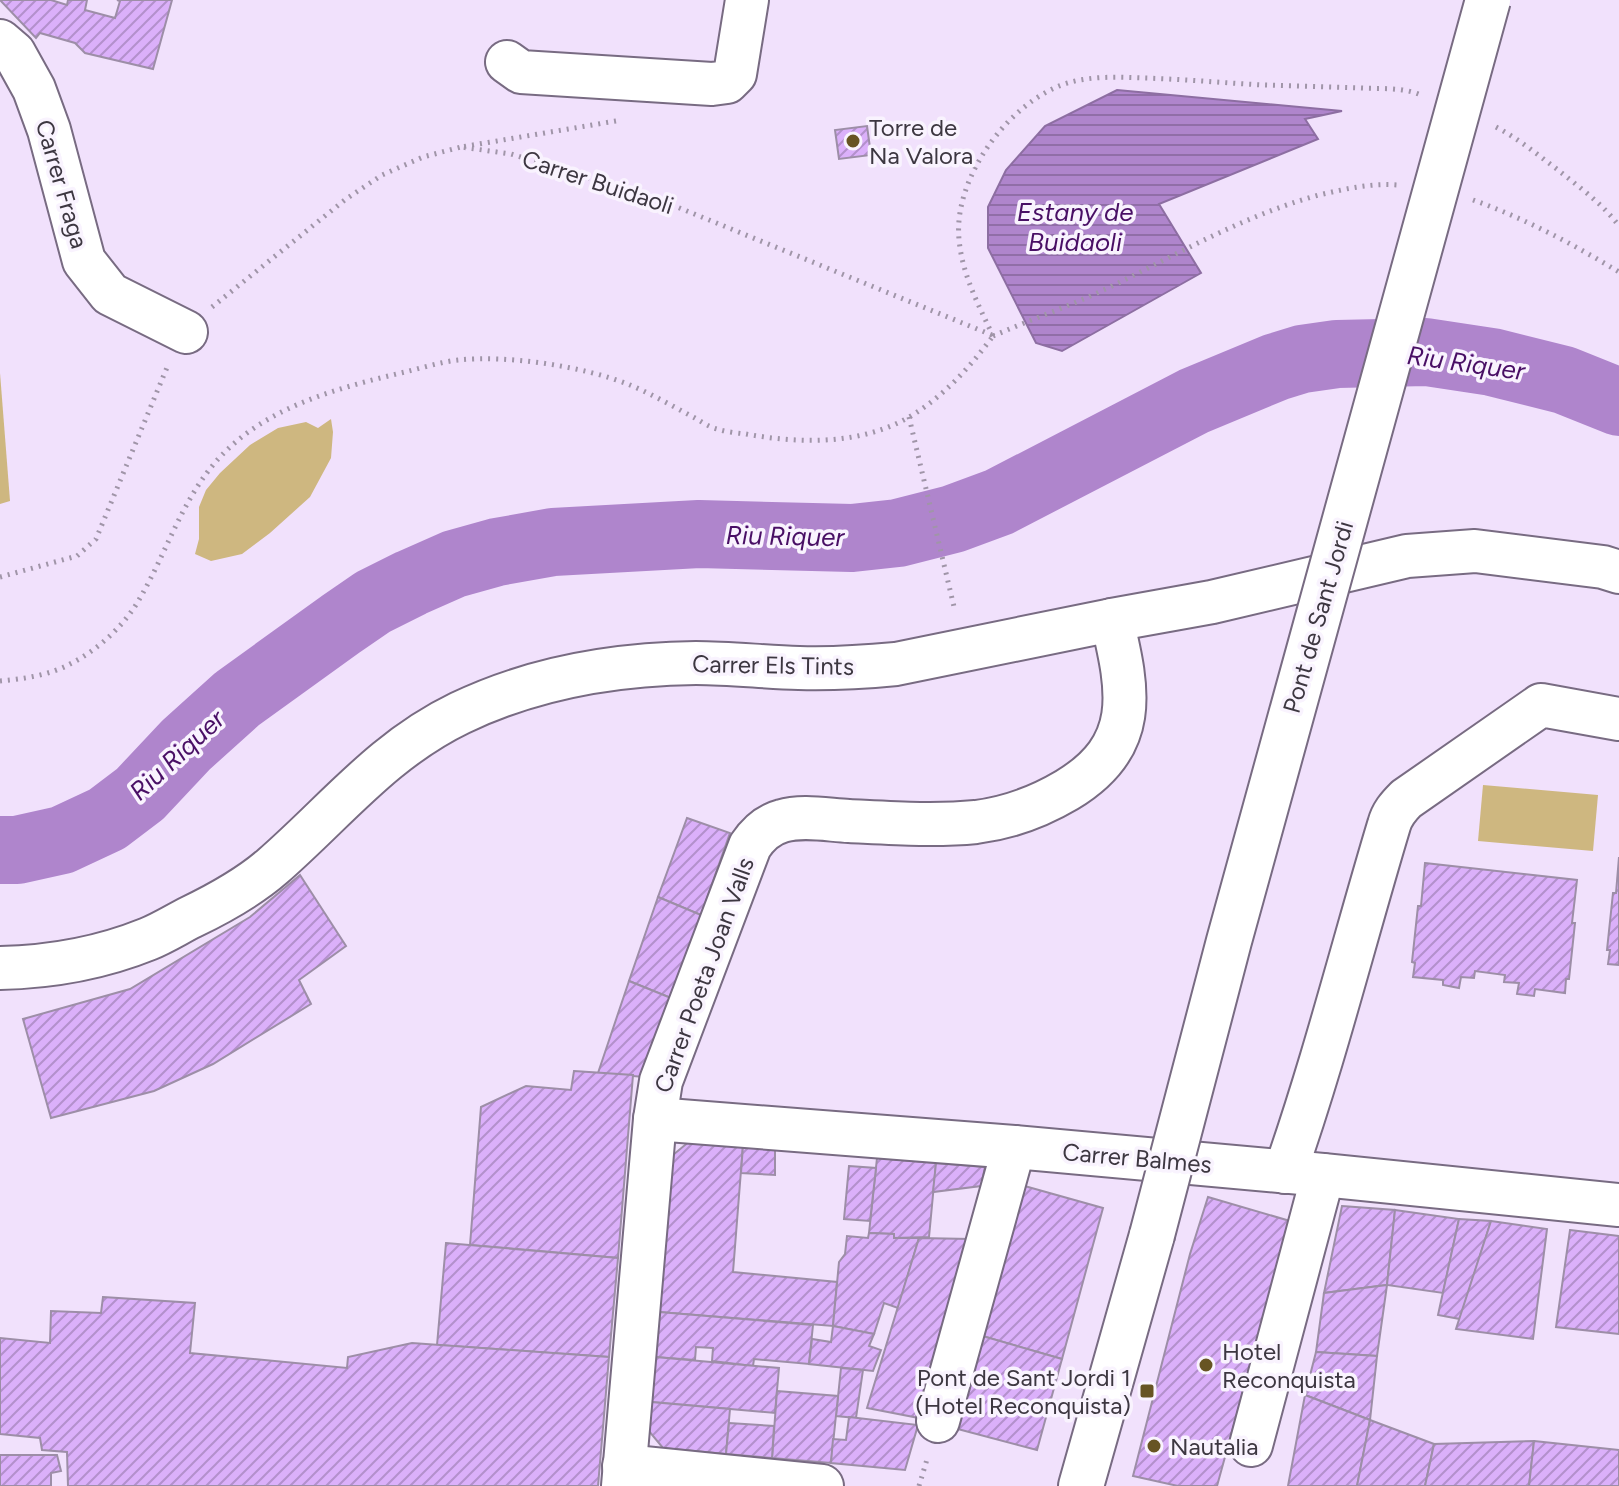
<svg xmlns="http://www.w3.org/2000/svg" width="1619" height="1486" viewBox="0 0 1619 1486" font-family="Figtree,sans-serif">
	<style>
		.park { fill: #ceb780 }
		.water { fill: url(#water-rules); stroke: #8d6ea2; stroke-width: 2 }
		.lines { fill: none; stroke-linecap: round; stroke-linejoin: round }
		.river { stroke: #af85cc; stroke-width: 68 }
		.building { fill: url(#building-hatch); stroke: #9d8ea7; stroke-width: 2 }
		.street-casing { stroke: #786b82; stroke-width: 46 }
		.secondary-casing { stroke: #786b82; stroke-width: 48 }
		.path { stroke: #a095a8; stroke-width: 5; stroke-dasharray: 2 6; stroke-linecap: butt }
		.street { stroke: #fff; stroke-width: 42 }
		.secondary { stroke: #fff; stroke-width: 44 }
		.secondary-bridge-casing { stroke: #786b82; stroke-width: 48; stroke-linecap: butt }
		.secondary-bridge { stroke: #fff; stroke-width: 44 }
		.poi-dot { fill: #675423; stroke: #f9f3fe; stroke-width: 3 }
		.labels { text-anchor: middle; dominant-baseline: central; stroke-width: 7; stroke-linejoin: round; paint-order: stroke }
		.poi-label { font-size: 24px; fill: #3d3741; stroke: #f9f3fe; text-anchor: start }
		.street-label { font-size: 24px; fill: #3d3741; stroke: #f9f3fe }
		.water-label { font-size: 26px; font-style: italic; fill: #490f65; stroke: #f9f3fe }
	</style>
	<defs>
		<pattern id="water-rules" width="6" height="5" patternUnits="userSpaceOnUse" patternTransform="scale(2)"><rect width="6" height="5" fill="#af85cc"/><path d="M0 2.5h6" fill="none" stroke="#906ea7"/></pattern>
		<pattern id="building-hatch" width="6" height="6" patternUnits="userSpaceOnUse" patternTransform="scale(2)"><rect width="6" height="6" fill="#dbb0fa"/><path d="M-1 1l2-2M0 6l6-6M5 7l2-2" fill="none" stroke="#b390cc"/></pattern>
	</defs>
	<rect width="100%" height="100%" fill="#f1e1fc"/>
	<g class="park">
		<polygon points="0,373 10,501 0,504"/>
		<polygon points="331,419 333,432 331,458 310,497 270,533 242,554 211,561 195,554 199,539 199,507 206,490 220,473 250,445 278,428 306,422 318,428"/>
		<polygon points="1483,785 1598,795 1593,851 1478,841"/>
	</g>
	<polygon class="water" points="1117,90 1342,111 1305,119 1318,139 1159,204 1201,273 1062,351 1036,343 988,248 988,207 1006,170 1045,126"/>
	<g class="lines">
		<polyline class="river" points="0,850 17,850 62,840 107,819 140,794 186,745 237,699 341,624 373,602 411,583 454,564 497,552 553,542 699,534 852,538 898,533 953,519 999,502 1194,401 1276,367 1302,359 1337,354 1426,352 1492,362 1564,380 1619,402"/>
	</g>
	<g class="building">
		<polygon points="0,0 51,0 67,5 68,0 87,0 85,10 115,18 120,1 117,0 172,0 153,69 85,53 75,43 40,33 36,38"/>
		<polygon points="867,126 871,155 839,159 835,130"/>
		<polygon points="687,818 730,833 701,915 658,897"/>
		<polygon points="1619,857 1619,965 1608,964 1610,950 1607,950 1613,893 1616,893"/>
		<polygon points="1425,863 1577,880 1572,923 1575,923 1569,979 1566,979 1565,993 1535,989 1534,996 1517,994 1519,983 1504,982 1505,975 1475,971 1474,978 1461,977 1459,988 1443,985 1443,980 1413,977 1415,963 1412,962 1418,906 1421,906"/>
		<polygon points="300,875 346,946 299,980 311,1004 213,1064 154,1091 51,1118 23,1019 130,989 250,917"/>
		<polygon points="658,897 701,915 671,998 629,981"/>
		<polygon points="629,981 671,998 644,1077 598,1073"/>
		<polygon points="574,1071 633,1075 618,1258 470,1245 481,1107 526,1086 571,1090"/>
		<polygon points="691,1140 743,1145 733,1272 837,1282 833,1326 659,1312 673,1155"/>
		<polygon points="743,1145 775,1148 775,1175 741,1173"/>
		<polygon points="877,1158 936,1163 929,1237 894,1238 894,1234 869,1233"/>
		<polygon points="936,1163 985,1167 981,1186 933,1192"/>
		<polygon points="849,1166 876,1168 870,1221 844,1219"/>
		<polygon points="1021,1185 1103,1208 1062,1359 979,1335"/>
		<polygon points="1208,1197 1290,1221 1217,1486 1178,1486 1133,1476 1190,1254"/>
		<polygon points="1342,1206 1395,1210 1387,1285 1324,1293"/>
		<polygon points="1395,1210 1459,1219 1443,1293 1387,1285"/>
		<polygon points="1459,1219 1491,1221 1460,1319 1438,1315"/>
		<polygon points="1491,1221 1547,1229 1533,1339 1456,1329"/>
		<polygon points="1570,1230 1619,1236 1619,1334 1556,1327"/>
		<polygon points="869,1233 894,1234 894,1238 919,1238 898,1308 884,1303 874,1334 833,1326 839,1262 845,1254 847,1236 868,1238"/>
		<polygon points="919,1238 970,1239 919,1418 867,1408"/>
		<polygon points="446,1243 618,1258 609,1357 437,1345"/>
		<polygon points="1387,1285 1377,1356 1316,1352 1324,1293"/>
		<polygon points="103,1297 195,1303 190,1353 347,1368 348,1357 412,1343 609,1357 598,1486 68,1486 67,1452 42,1450 40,1438 0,1434 0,1338 50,1343 51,1311 101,1313"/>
		<polygon points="659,1312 813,1325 809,1364 754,1359 753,1366 712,1361 713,1348 696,1347 695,1360 655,1357"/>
		<polygon points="833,1326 874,1334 869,1346 881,1350 873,1371 809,1364 812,1339 831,1342"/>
		<polygon points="979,1335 1062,1359 1037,1450 954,1428"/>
		<polygon points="1316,1352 1377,1356 1370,1420 1305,1395"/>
		<polygon points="655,1357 779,1368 775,1413 651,1402"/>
		<polygon points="841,1368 863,1370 856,1418 836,1416"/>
		<polygon points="777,1391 838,1396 831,1463 772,1458"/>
		<polygon points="1305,1395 1370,1420 1357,1486 1288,1486"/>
		<polygon points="651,1402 730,1409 726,1454 663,1448 648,1430"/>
		<polygon points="849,1417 918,1425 905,1470 831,1463 833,1439 846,1440"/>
		<polygon points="1370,1420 1434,1444 1425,1486 1357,1486"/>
		<polygon points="729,1423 774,1426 772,1458 726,1454"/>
		<polygon points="1534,1441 1529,1486 1425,1486 1434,1444"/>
		<polygon points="1534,1441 1619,1450 1619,1486 1529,1486"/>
		<polygon points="0,1455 57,1455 61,1471 51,1473 51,1486 0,1486"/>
	</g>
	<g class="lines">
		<g class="street-casing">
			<g id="street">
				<polyline points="0,41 14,53 34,89 49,130 84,261 110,294 186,332"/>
				<polyline points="507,62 521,72 712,84 727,82 735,74 747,0"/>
				<path d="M0 968C50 967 101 958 148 939 163 933 177 924 191 917 220 903 249 887 273 866 336 811 383 750 460 713 533 678 616 664 696 663 730 663 764 667 799 668 831 669 864 667 896 664L1112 620 1212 602 1407 556 1475 551 1603 567 1619 572"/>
				<polyline points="655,1119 1014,1147 1323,1175 1619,1205"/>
				<path d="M1285 1172C1325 1058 1354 941 1389 825 1392 814 1398 807 1406 799L1541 705 1619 719"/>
				<polyline points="938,1421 1014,1147"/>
				<polyline points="1251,1445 1323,1175"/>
				<polyline points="624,1466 822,1486"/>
				<path d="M623 1486 655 1119 661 1081 750 846C758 834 767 825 782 821 802 815 828 820 849 821 891 823 934 826 976 822 1008 818 1040 806 1067 790 1140 746 1129 692 1112 620"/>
			</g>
		</g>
		<g class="secondary-casing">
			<polyline id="secondary" points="1081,1486 1152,1235"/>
		</g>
		<g class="path">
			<polyline points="616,121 461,147 511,154 655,198 992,335"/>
			<path d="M1496 127C1519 139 1538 155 1558 170 1579 187 1603 204 1619 226"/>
			<path d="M1473 200C1524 218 1573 244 1619 272"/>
			<polyline points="212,307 346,199 382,175 423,157 461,147"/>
			<path d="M993 336C978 304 962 274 959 239 953 177 1011 98 1071 82 1094 76 1119 77 1143 78 1183 79 1224 83 1264 85 1296 86 1329 87 1361 88 1381 89 1402 87 1421 95"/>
			<path d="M993 336C1032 319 1073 305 1112 286 1180 253 1245 215 1319 195 1345 189 1370 183 1397 185"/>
			<polyline points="909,417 955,611"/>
			<polyline points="0,577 77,556 96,539 168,365"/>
			<path d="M0 681C23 679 50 675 70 664 98 650 125 625 140 598 164 557 179 509 209 470 256 409 333 389 405 372 422 368 440 362 458 360 508 355 583 366 630 385 652 394 674 407 695 418 702 422 709 427 717 429 726 432 737 433 746 434 801 444 862 445 911 416 945 395 970 367 993 336"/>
			<polyline points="919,1486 928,1456"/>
		</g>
		<use href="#street" class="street"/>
		<use href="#secondary" class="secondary"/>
		<g class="secondary-bridge-casing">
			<polyline id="secondary-bridge" points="1152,1235 1229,941 1488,0"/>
		</g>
		<use href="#secondary-bridge" class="secondary-bridge"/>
	</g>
	<g class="poi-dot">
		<circle cx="853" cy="141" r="8"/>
		<circle cx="1206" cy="1365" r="8"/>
		<rect x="1139" y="1383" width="16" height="16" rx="4"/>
		<circle cx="1154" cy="1446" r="8"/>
	</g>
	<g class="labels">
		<g class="poi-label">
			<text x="869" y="127">Torre de<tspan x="869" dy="28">Na Valora</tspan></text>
			<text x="1222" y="1351">Hotel<tspan x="1222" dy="28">Reconquista</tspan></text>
			<text x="1131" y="1377" text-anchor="end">Pont de Sant Jordi 1<tspan x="1131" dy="28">(Hotel Reconquista)</tspan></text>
			<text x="1170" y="1446">Nautalia</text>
		</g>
		<g class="street-label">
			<text transform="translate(598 182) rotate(18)">Carrer Buidaoli</text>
			<text transform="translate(62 184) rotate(74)">Carrer Fraga</text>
			<text transform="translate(1318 617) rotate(-74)">Pont de Sant Jordi</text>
			<text transform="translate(773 665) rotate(1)">Carrer Els Tints</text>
			<text transform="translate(704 975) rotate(-70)">Carrer Poeta Joan Valls</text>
			<text transform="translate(1137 1158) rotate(5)">Carrer Balmes</text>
		</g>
		<g class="water-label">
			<text x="1075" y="212">Estany de<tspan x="1075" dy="30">Buidaoli</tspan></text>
			<text transform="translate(1466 363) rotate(8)">Riu Riquer</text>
			<text transform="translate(785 536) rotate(1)">Riu Riquer</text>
			<text transform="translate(177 755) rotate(-43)">Riu Riquer</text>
		</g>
	</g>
</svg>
